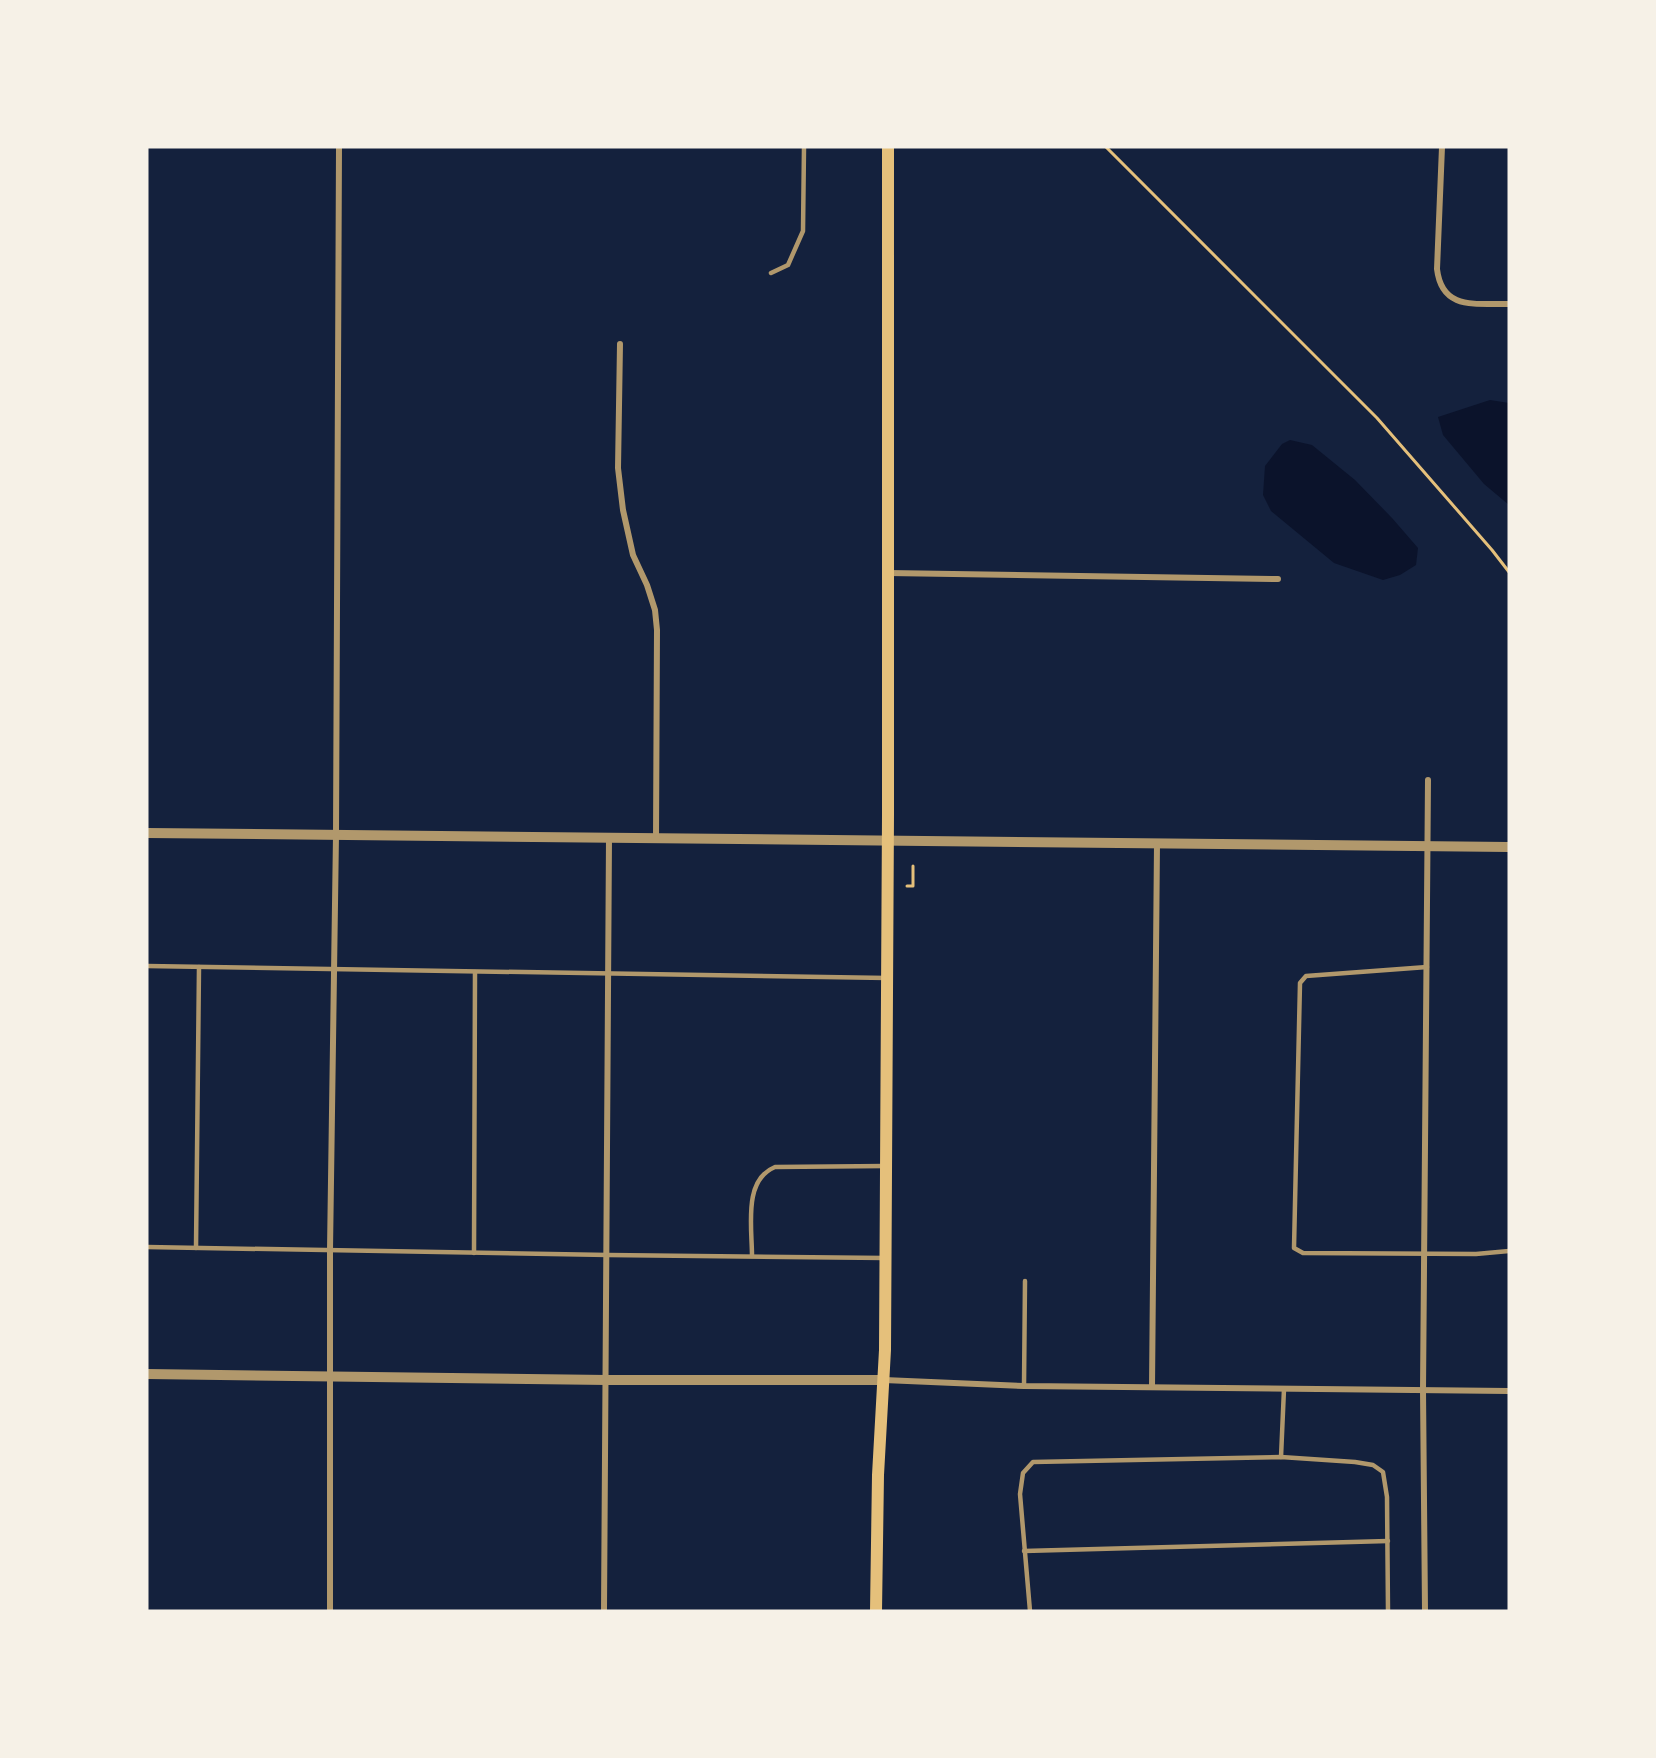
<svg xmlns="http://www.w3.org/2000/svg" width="1656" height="1758" viewBox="0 0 1656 1758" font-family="'PT Serif',serif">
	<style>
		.water { fill: #0b132b }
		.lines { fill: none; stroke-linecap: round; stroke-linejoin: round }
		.path { stroke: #e5c07b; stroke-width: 3 }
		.service { stroke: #b1986c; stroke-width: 4.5 }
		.minor { stroke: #b1986c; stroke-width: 6 }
		.tertiary { stroke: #b1986c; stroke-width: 10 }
		.secondary { stroke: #e5c07b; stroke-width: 12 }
	</style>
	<rect width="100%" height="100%" fill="#14213d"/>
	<g class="water">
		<polygon points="1490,400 1509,403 1509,505 1484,484 1443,435 1438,417"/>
		<polygon points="1290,440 1312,445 1355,480 1392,518 1418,548 1416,565 1400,575 1383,580 1334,563 1271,511 1263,495 1265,466 1282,444"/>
	</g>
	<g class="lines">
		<g class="path">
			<polyline points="1106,147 1377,418 1492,550 1509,572"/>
			<polyline points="907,886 913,886 913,866"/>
		</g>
		<g class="service">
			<polyline points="771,273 788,265 803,231 804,147"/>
			<polyline points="147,966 887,978"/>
			<polyline points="1427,967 1306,976 1300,983 1294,1248 1303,1253 1476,1254 1509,1251"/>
			<polyline points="147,1247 608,1255 885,1258"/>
			<polyline points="196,1248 199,967"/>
			<polyline points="474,1253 475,972"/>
			<path d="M752 1256C752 1227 743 1180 775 1167L886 1166"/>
			<polyline points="1024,1386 1025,1281"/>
			<polyline points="1281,1457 1284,1389"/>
			<polyline points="1024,1551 1388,1541"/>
			<polyline points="1030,1611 1020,1494 1023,1473 1033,1462 1281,1457 1355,1462 1373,1465 1383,1472 1387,1497 1388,1611"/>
		</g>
		<g class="minor">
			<path d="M1442 147 1437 269C1442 311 1476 303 1509 304"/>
			<polyline points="620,344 618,468 623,510 633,555 647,585 655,610 657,630 656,839"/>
			<polyline points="888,573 1278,579"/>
			<polyline points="884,1380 1024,1386 1509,1391"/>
			<polyline points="1152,1387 1157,844"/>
			<polyline points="330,1611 330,1250 336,835 339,147"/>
			<polyline points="604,1611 609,838"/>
			<polyline points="1425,1611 1423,1390 1428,780"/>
		</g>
		<g class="tertiary">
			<polyline points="147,833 1509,847"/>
			<polyline points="147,1374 607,1380 883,1380"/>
		</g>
		<polyline class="secondary" points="876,1611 878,1475 885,1350 888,815 888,147"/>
	</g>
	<rect width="1656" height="1758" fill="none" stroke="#f6f1e7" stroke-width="297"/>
</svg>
